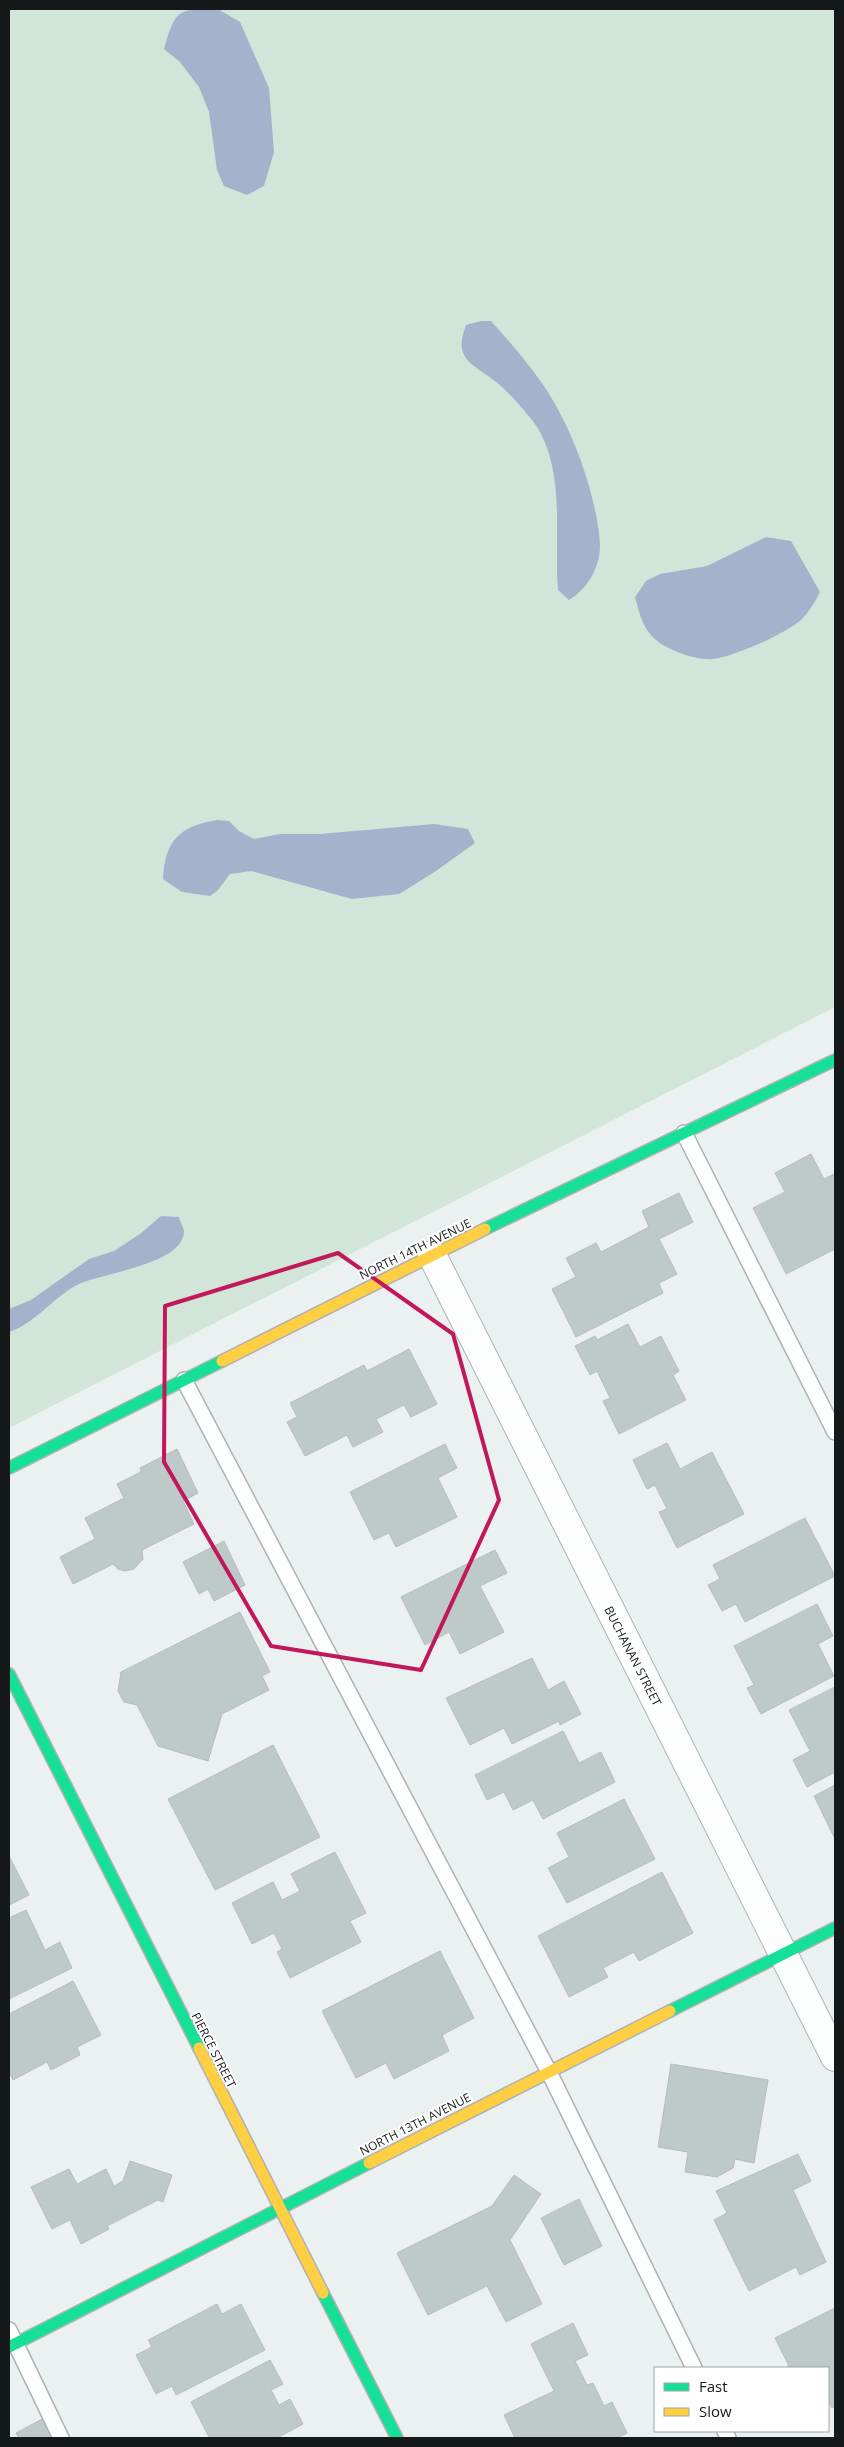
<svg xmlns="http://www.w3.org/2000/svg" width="844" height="2447" viewBox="0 0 844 2447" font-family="'Open Sans',sans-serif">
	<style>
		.green { fill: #d1e6d9 }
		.water { fill: #a4b2cb }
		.building { fill: #bdcac8; stroke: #b8bcbb }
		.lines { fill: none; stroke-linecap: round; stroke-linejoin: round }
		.lane-casing { stroke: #aeb2b2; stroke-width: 18 }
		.street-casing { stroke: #aeb2b2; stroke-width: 30 }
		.fast-casing { stroke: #aeb2b2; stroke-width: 14 }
		.slow-casing { stroke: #aeb2b2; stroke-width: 14 }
		.lane { stroke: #fcfdfd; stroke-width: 15 }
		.street { stroke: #fcfdfd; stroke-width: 28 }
		.fast { stroke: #16e098; stroke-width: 11 }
		.slow { stroke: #ffcf43; stroke-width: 11 }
		.marked { fill: none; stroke: #c2185b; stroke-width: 4; stroke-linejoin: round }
		.labels { text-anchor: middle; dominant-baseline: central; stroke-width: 4; stroke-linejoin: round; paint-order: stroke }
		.street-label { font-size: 12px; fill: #161919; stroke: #fff }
	</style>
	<rect width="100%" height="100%" fill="#ebf0f0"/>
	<polygon class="green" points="9,9 835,9 835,1007 9,1428"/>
	<g class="water">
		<path d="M218 9 240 22 269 88 274 152 264 186 247 195 224 186 217 170 209 112 199 87 180 62 164 49C176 9 177 9 218 9Z"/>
		<path d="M481 321H491C518 351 546 383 563 419 580 452 599 509 600 546 600 568 587 589 569 600L558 590C554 539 565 479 540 432 534 420 506 389 495 381 471 363 453 359 466 325Z"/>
		<path d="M766 537 791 541 820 592C815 602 809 612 801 620 785 634 735 656 714 659 696 661 662 649 651 635 641 624 639 610 635 597L646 581 660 574 707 566Z"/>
		<path d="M217 820 229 821 239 831 254 839 280 834H320L434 824 468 829 475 843 433 873 399 894 352 899 251 871 230 874 218 890 210 896 182 892 163 879C165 840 180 826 217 820Z"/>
		<path d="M161 1216 179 1217C180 1222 184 1228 184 1232 182 1266 97 1273 75 1286 52 1299 34 1324 9 1332V1309L31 1300 89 1259 114 1251 140 1234Z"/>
	</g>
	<g class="building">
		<polygon points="811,1154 824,1179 834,1174 835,1177 835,1249 786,1274 753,1208 785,1192 775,1173"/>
		<polygon points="679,1193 693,1222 659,1239 677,1274 659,1283 663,1293 576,1337 552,1289 576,1277 566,1258 596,1243 601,1252 649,1227 642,1211"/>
		<polygon points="628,1324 640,1347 661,1336 679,1371 673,1375 686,1400 619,1434 603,1401 610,1398 597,1371 590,1375 575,1346 595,1336 597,1340"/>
		<polygon points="409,1349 437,1404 411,1417 404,1405 376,1419 383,1432 353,1447 347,1435 305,1456 287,1422 297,1417 290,1403 364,1365 367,1371"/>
		<polygon points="667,1443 680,1469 712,1452 744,1514 677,1548 659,1512 667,1509 655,1485 647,1489 633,1460"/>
		<polygon points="445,1444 457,1468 438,1478 457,1517 396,1547 389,1533 374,1540 350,1492"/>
		<polygon points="177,1449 198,1493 183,1501 194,1524 142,1550 143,1559 134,1569 125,1571 118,1569 113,1564 73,1584 60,1557 95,1539 85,1518 124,1498 117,1484 141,1472 140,1468"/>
		<polygon points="805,1518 835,1576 745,1622 736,1604 722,1611 708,1585 720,1579 713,1565"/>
		<polygon points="224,1541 245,1585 214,1601 208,1589 199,1594 183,1562"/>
		<polygon points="495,1550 507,1573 480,1586 504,1632 460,1654 449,1632 425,1645 401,1597"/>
		<polygon points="817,1604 833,1636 818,1644 834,1676 761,1714 747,1688 754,1685 734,1646"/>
		<polygon points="240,1612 270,1672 262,1676 269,1690 222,1714 208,1761 158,1746 137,1705 124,1702 118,1691 121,1672"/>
		<polygon points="532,1658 548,1690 564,1681 581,1714 560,1725 559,1721 512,1744 504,1728 470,1745 446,1698"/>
		<polygon points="835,1687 835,1772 807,1787 793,1760 810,1751 789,1710"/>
		<polygon points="563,1731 579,1763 601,1752 615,1782 543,1819 533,1800 513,1810 504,1792 487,1800 475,1775"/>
		<polygon points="273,1745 320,1837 215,1890 168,1799"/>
		<polygon points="835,1785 835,1839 814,1796"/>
		<polygon points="624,1799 655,1859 567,1903 548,1868 569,1857 557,1833"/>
		<polygon points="335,1852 366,1913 350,1921 361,1942 290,1978 277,1952 282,1949 274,1933 252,1944 232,1903 273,1882 282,1900 300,1891 291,1874"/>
		<polygon points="9,1856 29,1895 9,1905"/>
		<polygon points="662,1872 693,1933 639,1961 634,1952 603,1968 608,1977 569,1997 538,1936"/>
		<polygon points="26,1910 45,1950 60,1942 72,1968 9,1999 9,1918"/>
		<polygon points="440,1951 474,2018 442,2035 449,2051 394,2079 386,2063 356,2078 322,2011"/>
		<polygon points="73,1981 101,2035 77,2047 80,2055 51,2070 47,2062 13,2080 9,2072 9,2014"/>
		<polygon points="671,2064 768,2080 754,2163 735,2159 733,2168 717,2177 685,2172 688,2152 658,2147"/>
		<polygon points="798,2154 811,2181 793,2190 826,2262 800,2275 796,2267 749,2291 714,2220 727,2213 716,2191"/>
		<polygon points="130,2161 172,2175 163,2202 158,2200 107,2226 109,2229 81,2244 70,2220 52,2229 31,2187 69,2169 77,2184 106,2169 114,2186 123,2181"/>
		<polygon points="514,2175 541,2194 510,2240 542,2304 506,2322 487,2286 428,2315 397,2253 492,2206"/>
		<polygon points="579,2199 602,2246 564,2265 541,2218"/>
		<polygon points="217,2304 222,2314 241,2304 265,2350 176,2395 172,2386 156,2394 136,2355 152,2347 148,2340"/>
		<polygon points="835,2308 835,2406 832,2408 828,2400 828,2368 785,2368 789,2366 775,2338"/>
		<polygon points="573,2323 588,2355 575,2361 587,2385 593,2383 604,2406 612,2402 627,2433 617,2438 515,2438 504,2415 554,2391 531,2344"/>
		<polygon points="270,2360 283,2384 271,2390 279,2405 290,2399 303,2424 277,2438 208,2438 209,2437 191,2402"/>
		<polygon points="46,2417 57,2438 19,2438 16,2433"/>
	</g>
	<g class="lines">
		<g class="lane-casing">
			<g id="lane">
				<polyline points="684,1133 835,1432"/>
				<polyline points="184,1380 549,2072 694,2368"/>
				<polyline points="9,2330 61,2438"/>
				<polyline points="725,2431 728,2438"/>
			</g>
		</g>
		<g class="street-casing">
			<polyline id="street" points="432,1255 835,2057"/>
		</g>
		<g class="fast-casing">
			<g id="fast">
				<polyline points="485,1229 835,1060"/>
				<polyline points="9,1468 222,1361"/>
				<polyline points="9,1674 199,2048"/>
				<polyline points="670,2011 835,1928"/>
				<polyline points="323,2293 397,2438"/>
				<polyline points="9,2347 369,2163"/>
			</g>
		</g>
		<g class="slow-casing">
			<g id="slow">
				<polyline points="222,1361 485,1229"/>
				<polyline points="199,2048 323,2293"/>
				<polyline points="369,2163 670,2011"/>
			</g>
		</g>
		<use href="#lane" class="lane"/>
		<use href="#street" class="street"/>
		<use href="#fast" class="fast"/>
		<use href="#slow" class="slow"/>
	</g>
	<path class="marked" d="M338 1253 453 1334 499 1500 421 1670 271 1646 164 1462 165 1306Z"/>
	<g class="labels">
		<g class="street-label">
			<text transform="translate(415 1249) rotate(-26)">NORTH 14TH AVENUE</text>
			<text transform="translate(633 1656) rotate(63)">BUCHANAN STREET</text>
			<text transform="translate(214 2050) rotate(63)">PIERCE STREET</text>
			<text transform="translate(415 2124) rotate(-27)">NORTH 13TH AVENUE</text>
		</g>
	</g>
	<rect width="844" height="2447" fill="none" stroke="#161919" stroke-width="20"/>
	<rect x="654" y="2367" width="175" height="65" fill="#ffffff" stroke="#a2a3a3"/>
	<rect x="664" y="2383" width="25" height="8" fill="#16e098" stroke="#a2a3a3"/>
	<text x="699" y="2392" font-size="15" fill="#161919">Fast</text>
	<rect x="664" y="2408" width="25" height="8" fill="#ffcf43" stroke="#a2a3a3"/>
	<text x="699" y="2417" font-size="15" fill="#161919">Slow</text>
</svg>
